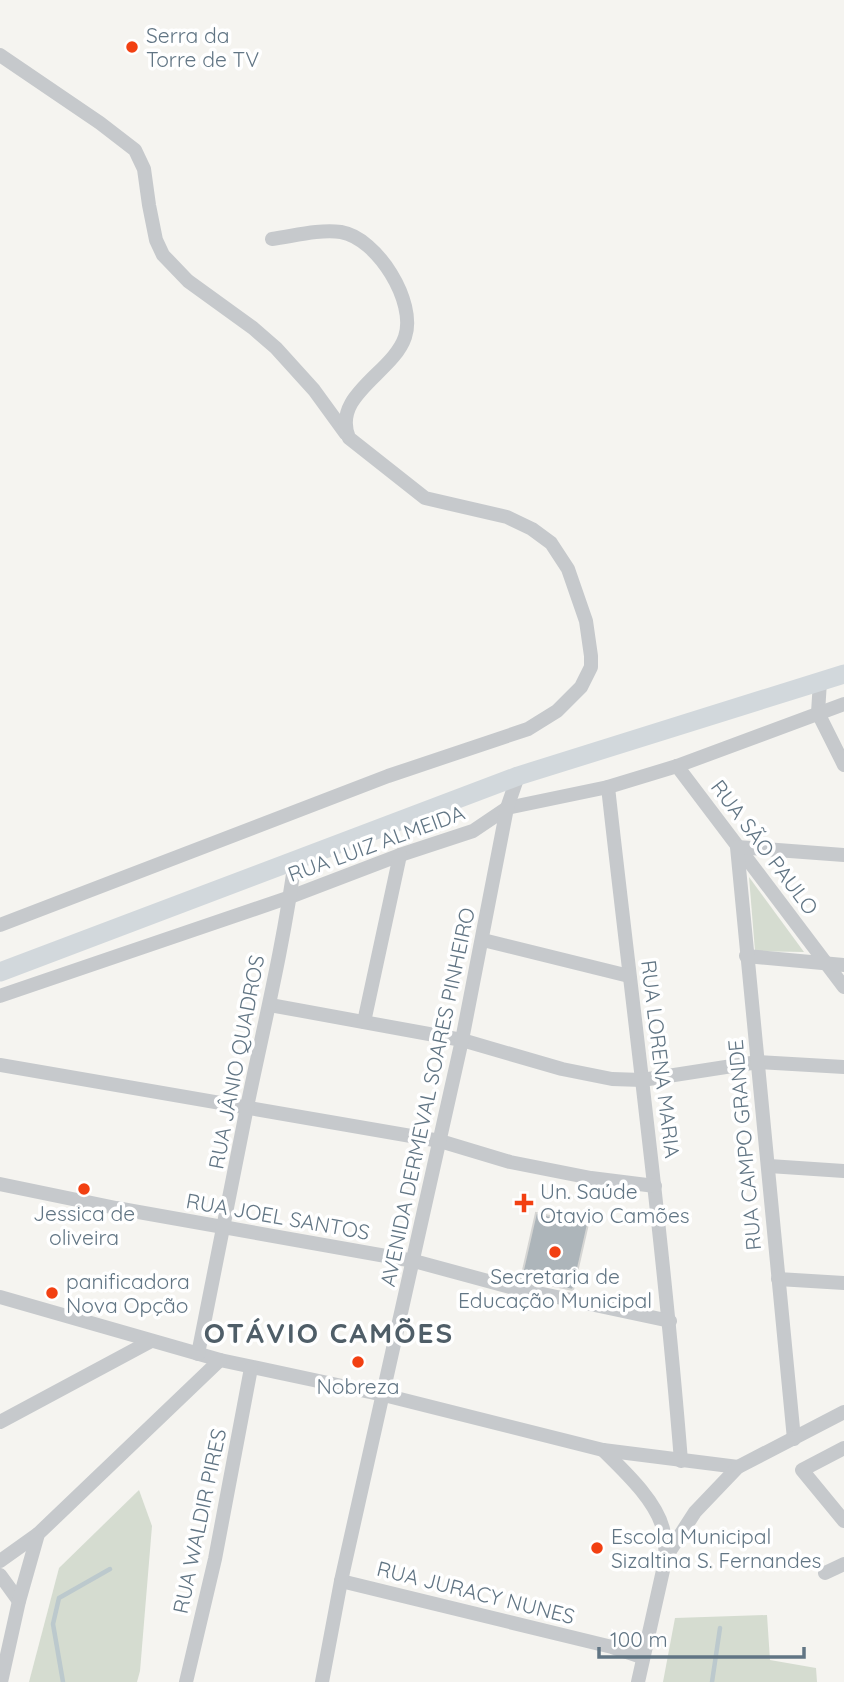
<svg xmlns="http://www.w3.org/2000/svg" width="844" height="1682" viewBox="0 0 844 1682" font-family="Quicksand,sans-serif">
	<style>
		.green { fill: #d5dcd0 }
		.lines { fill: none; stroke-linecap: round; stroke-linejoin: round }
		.stream { stroke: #bcc9cd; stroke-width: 4.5 }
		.building { fill: #adb5ba; stroke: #d5d5d3; stroke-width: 2 }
		.minor { stroke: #c6c9cc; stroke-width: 14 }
		.highway { stroke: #d2d8dc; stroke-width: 19 }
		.poi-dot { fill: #f24012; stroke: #fff; stroke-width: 2.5 }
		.labels { text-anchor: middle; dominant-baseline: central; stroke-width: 7; stroke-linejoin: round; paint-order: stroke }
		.poi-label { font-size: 21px; fill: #617584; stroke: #fff; text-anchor: start }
		.street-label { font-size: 21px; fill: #617584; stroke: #fff }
		.district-label { font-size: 28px; font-weight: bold; letter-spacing: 2px; fill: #4f5e68; stroke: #fff }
	</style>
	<rect width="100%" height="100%" fill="#f5f4f0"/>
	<g class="green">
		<polygon points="749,877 804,952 755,951"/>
		<polygon points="139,1490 152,1526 140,1671 137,1682 29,1682 59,1568"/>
		<polygon points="767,1615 770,1660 816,1668 817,1682 663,1682 675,1618"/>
	</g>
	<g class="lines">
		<g class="stream">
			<polyline points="63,1682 53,1624 59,1598 110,1569"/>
			<polyline points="712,1682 720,1628"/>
		</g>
	</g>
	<polygon class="building" points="536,1213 588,1224 573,1290 521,1279"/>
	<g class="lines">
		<g class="minor">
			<polyline points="0,55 100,123 135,150 144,169 149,205 156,240 163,255 188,281 253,328 276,348 314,390 346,434"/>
			<polyline points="820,681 818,713 844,765"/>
			<polyline points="677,766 844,987"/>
			<path d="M608 787C633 1012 663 1235 681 1461"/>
			<path d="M0 925 388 776 528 729 557 711 581 687 591 667V656L586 621 568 569 551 543 532 529 507 517 425 498 349 438C331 395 393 373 405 337 417 302 377 238 341 232 319 229 294 236 272 239"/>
			<polyline points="483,940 629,976"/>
			<polyline points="746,956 844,965"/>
			<polyline points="0,996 290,897 400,855 473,831 507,808 608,787 677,766 844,704"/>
			<polyline points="270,1005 462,1040 562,1069 612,1079 642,1080 758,1062 844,1067"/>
			<polyline points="364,1022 400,855"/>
			<polyline points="0,1065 440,1141 510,1162 591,1178 655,1186"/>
			<polyline points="769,1166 844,1171"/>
			<polyline points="0,1184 116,1208 414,1261 510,1287 670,1321"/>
			<polyline points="778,1279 844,1283"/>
			<polyline points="0,1297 220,1360 384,1395 603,1450 738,1467"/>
			<path d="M198 1354C215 1272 230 1189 247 1107 264 1025 284 943 295 860"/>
			<polyline points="0,1422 151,1341"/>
			<polyline points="794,1439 737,847 844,855"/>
			<polyline points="844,1448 802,1470 844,1521"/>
			<path d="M603 1450C623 1470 656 1500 663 1529 665 1538 665 1548 666 1557"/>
			<polyline points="0,1561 38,1534"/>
			<polyline points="825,1573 844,1564"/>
			<polyline points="0,1575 19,1601"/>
			<polyline points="341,1581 612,1647 642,1657"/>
			<polyline points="1,1682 19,1601 38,1534 220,1360"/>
			<polyline points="186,1682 215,1559 251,1368"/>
			<polyline points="322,1682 341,1581 462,1040 507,808 518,776"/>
			<polyline points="638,1682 666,1557 695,1512 738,1467 844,1412"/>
		</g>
		<polyline class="highway" points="0,972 518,776 844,674"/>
	</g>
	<g class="poi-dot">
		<circle cx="132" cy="47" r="7"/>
		<circle cx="84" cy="1189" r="7"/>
		<path d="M520.5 1192.5h7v7h7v7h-7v7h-7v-7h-7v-7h7z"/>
		<circle cx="555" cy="1252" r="7"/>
		<circle cx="52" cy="1293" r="7"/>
		<circle cx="358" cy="1362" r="7"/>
		<circle cx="597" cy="1548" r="7"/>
	</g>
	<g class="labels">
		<g class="poi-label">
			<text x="146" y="35">Serra da<tspan x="146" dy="24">Torre de TV</tspan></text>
			<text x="540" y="1191">Un. Saúde<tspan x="540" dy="24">Otavio Camões</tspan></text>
			<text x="84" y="1213" text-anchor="middle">Jessica de<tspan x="84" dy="24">oliveira</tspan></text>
			<text x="555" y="1276" text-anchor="middle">Secretaria de<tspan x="555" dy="24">Educação Municipal</tspan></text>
			<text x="66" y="1281">panificadora<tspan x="66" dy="24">Nova Opção</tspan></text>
			<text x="358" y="1386" text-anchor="middle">Nobreza</text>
			<text x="611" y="1536">Escola Municipal<tspan x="611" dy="24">Sizaltina S. Fernandes</tspan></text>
		</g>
		<g class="street-label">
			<text transform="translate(376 843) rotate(-20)">RUA LUIZ ALMEIDA</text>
			<text transform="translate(765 847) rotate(53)">RUA SÃO PAULO</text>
			<text transform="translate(661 1059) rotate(83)">RUA LORENA MARIA</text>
			<text transform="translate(236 1062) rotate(-79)">RUA JÂNIO QUADROS</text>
			<text transform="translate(427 1097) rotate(-78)">AVENIDA DERMEVAL SOARES PINHEIRO</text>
			<text transform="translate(744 1145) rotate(-95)">RUA CAMPO GRANDE</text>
			<text transform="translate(278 1216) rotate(10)">RUA JOEL SANTOS</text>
			<text transform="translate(199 1521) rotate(-78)">RUA WALDIR PIRES</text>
			<text transform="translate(476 1592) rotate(14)">RUA JURACY NUNES</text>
		</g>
		<g class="district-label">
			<text x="329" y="1332">OTÁVIO CAMÕES</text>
		</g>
	</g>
	<path d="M599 1647v10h205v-10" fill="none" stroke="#617584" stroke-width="3.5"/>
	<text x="610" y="1647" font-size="21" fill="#617584" stroke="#ffffff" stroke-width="5" paint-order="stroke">100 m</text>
</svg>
